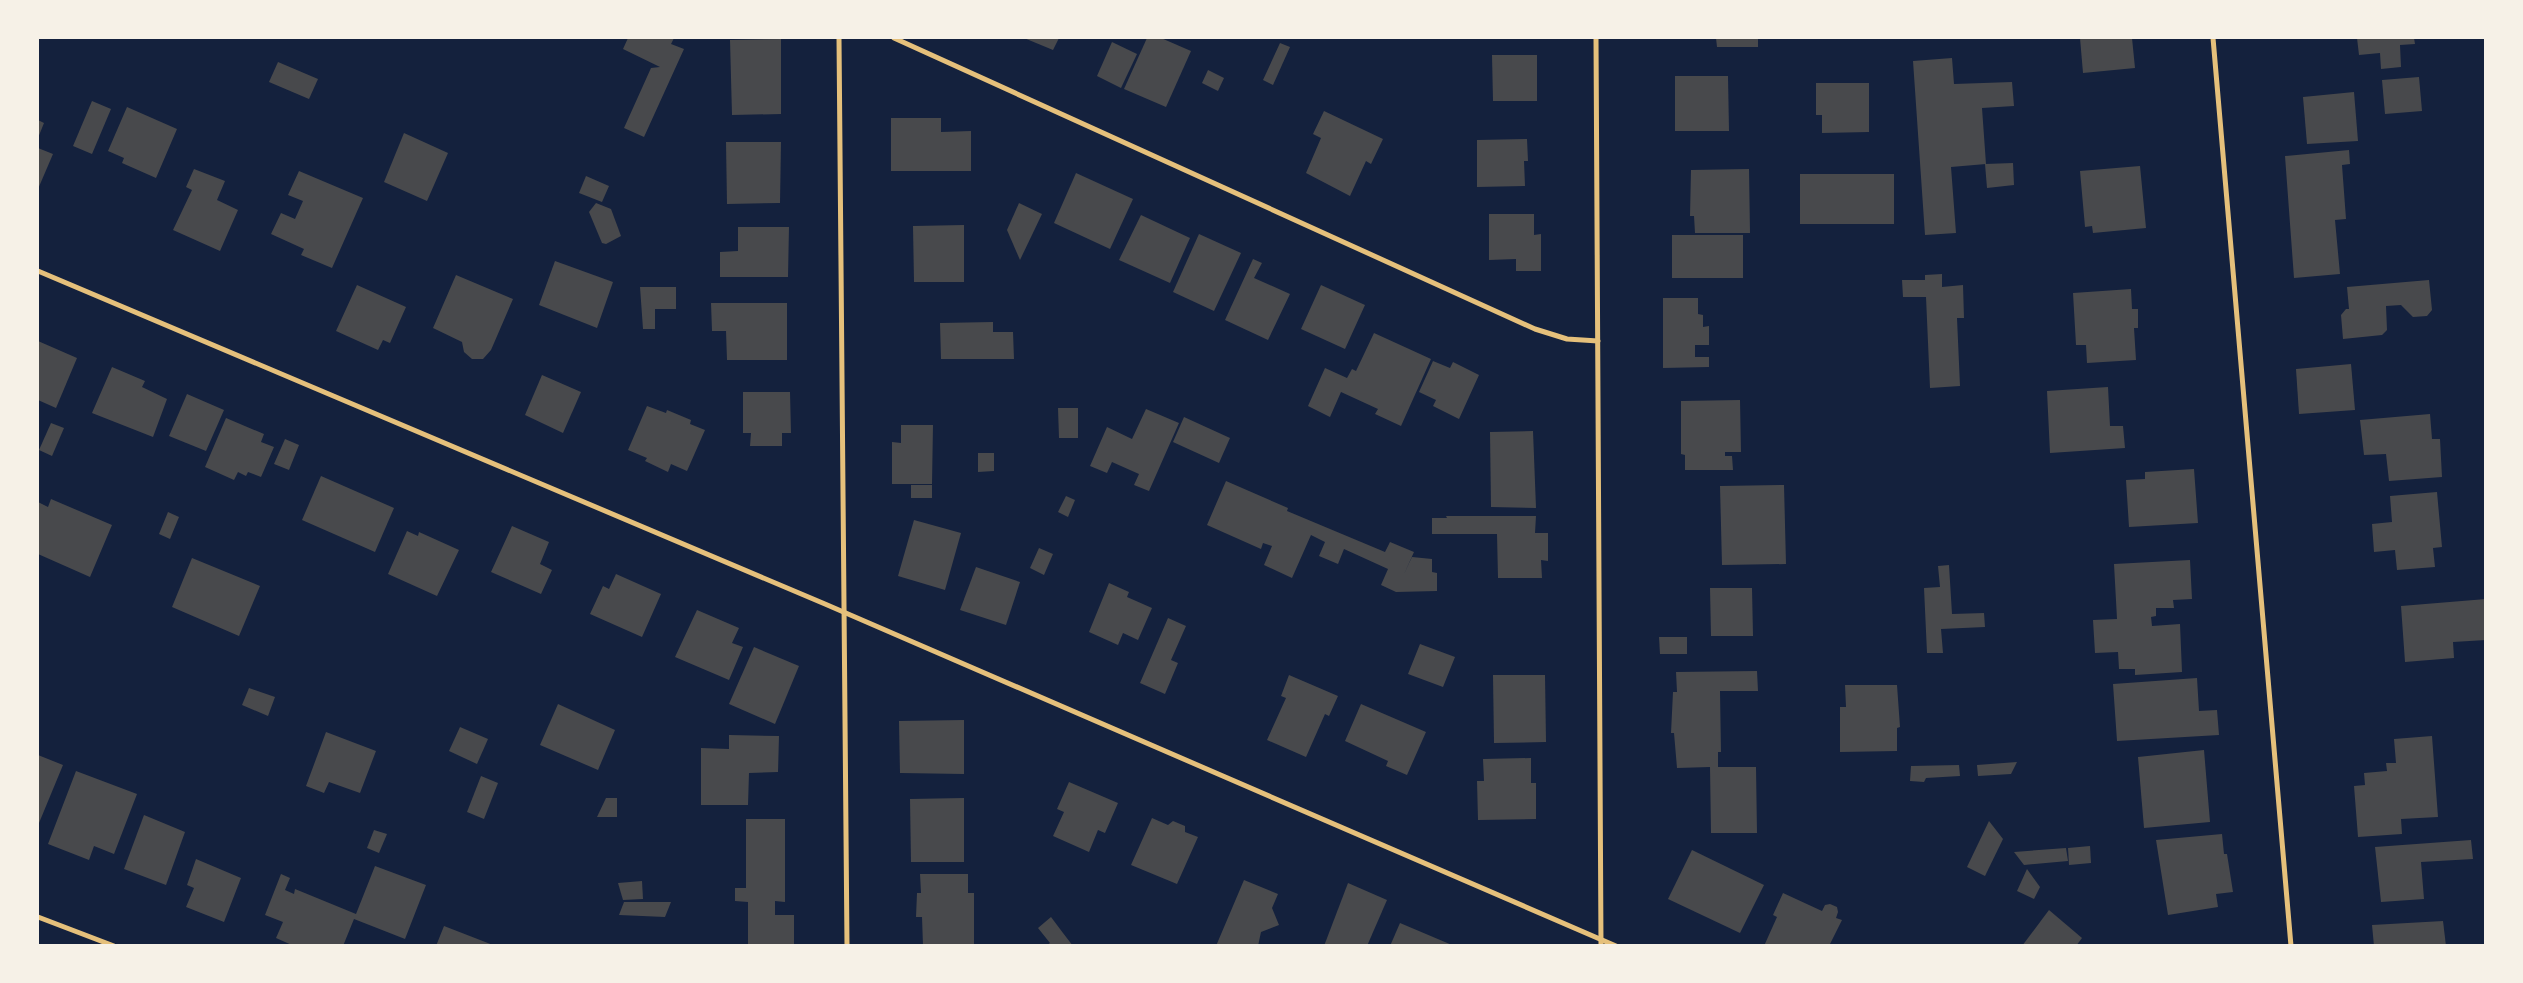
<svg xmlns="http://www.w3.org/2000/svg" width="2523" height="983" viewBox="0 0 2523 983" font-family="'Times New Roman',serif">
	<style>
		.building { fill: #48494c }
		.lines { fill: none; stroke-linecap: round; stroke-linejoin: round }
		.minor { stroke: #e5c07b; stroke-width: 5 }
	</style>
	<rect width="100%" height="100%" fill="#14213d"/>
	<g class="building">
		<polygon points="628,38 674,38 671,44 684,49 644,137 624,128 651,68 660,67 623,49"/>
		<polygon points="1024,38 1059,38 1053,50"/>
		<polygon points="1147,38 1161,38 1191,51 1166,107 1124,89"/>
		<polygon points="1716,38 1758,38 1758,47 1717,47"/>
		<polygon points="2080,38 2132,38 2135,68 2083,73"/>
		<polygon points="2357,38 2414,38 2415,44 2400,45 2401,67 2381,69 2380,53 2359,55"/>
		<polygon points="781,39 781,114 732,115 730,40"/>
		<polygon points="1112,42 1137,54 1121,88 1097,76"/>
		<polygon points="1280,43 1290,47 1273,85 1263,80"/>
		<polygon points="1492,55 1537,55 1537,101 1493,101"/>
		<polygon points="1952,58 1954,84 2012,82 2014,106 1982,108 1986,164 1951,167 1956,233 1925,235 1913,61"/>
		<polygon points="278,62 318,79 309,99 269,82"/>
		<polygon points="1208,70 1224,78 1218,91 1202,83"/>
		<polygon points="1675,76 1728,76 1729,131 1675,131"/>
		<polygon points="2419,77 2422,111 2385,114 2382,80"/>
		<polygon points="1816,83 1869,83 1869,132 1822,133 1822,115 1816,115"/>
		<polygon points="2354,92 2358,141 2307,144 2303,97"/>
		<polygon points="92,101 111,109 92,154 73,146"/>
		<polygon points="127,107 177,129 156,178 122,163 124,158 108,151"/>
		<polygon points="1324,111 1383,139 1371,164 1366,161 1350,196 1306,173 1321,138 1313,134"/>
		<polygon points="891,118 941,118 941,132 971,131 971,171 891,171"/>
		<polygon points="38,120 44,123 38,138"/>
		<polygon points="404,133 448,153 427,201 384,182"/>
		<polygon points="1527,139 1528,161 1524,161 1525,186 1477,187 1477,140"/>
		<polygon points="726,142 781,142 780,203 727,204"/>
		<polygon points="38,148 53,154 38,189"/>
		<polygon points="2349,150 2350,164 2342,165 2346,219 2335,220 2340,274 2294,278 2285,156"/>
		<polygon points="2013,163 2014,185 1987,188 1985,164"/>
		<polygon points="2140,166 2146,228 2093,233 2092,226 2085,227 2080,171"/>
		<polygon points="194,169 225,181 217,200 238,210 220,251 173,230 192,190 186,187"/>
		<polygon points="1749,169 1750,233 1695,233 1694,216 1690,216 1691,170"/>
		<polygon points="299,171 363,198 332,268 301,255 304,249 271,234 281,213 295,219 303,201 288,195"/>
		<polygon points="1076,173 1133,199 1110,249 1054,223"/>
		<rect x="1800" y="174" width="94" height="50"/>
		<polygon points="586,176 609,186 602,202 579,193"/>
		<polygon points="596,203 611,209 621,236 606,244 602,243 589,212"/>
		<polygon points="1019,203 1042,214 1020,260 1007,230"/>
		<polygon points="1489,214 1534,214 1534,235 1541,234 1541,271 1516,271 1516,259 1489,260"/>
		<polygon points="1141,215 1190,238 1170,283 1119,260"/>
		<polygon points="964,225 964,282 914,282 913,226"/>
		<polygon points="738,227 789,227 788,277 720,277 720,252 738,251"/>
		<polygon points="1199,234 1241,253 1214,311 1173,292"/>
		<rect x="1672" y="235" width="71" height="43"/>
		<polygon points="1253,259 1262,263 1254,278 1290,294 1268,340 1225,320"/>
		<polygon points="555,261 613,282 597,328 539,305"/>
		<polygon points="1942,274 1942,287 1963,285 1964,318 1957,318 1960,386 1930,388 1926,297 1903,297 1902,280 1925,280 1925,275"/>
		<polygon points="456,275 513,299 491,350 483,359 472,359 464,352 462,342 433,328"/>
		<polygon points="2429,280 2432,310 2427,316 2413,317 2401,305 2386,306 2387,330 2382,335 2343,339 2341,315 2346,309 2349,309 2347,287"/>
		<polygon points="357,285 406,307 390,343 383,340 378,350 336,331"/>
		<polygon points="1321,285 1365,305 1345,349 1301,329"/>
		<polygon points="640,287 676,287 676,309 655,309 655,329 643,329"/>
		<polygon points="2131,289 2132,309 2138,309 2138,328 2134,328 2136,360 2087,363 2086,345 2076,345 2073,293"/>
		<polygon points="1663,298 1698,298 1698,314 1703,315 1703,327 1709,326 1709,345 1695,345 1695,357 1709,357 1709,367 1663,368"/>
		<polygon points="711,303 787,303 787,360 727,360 726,331 712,331"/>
		<polygon points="993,322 993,332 1013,332 1014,359 941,359 940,323"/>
		<polygon points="1374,333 1431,359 1401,426 1375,414 1378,409 1341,392 1330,417 1308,406 1325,368 1347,378 1352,369 1356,371"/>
		<polygon points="38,341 77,358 56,408 38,400"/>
		<polygon points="1433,361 1450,368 1453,362 1479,375 1459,419 1433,406 1436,400 1419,392"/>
		<polygon points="2351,364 2355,410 2299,414 2296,369"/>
		<polygon points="112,367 145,381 142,387 167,399 153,437 92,413"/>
		<polygon points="542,375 581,392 563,433 525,415"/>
		<polygon points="2108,387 2110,426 2123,426 2125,448 2050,453 2047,391"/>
		<polygon points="743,392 790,392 791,433 782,433 782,446 750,446 751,433 743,433"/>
		<polygon points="187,394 224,410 206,451 169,436"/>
		<polygon points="1740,400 1741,452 1725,452 1725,456 1732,456 1733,470 1685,470 1685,455 1681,454 1681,401"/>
		<polygon points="647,406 666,413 667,410 691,420 690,424 705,430 687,471 671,464 668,472 645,461 647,458 628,450"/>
		<polygon points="1058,408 1078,408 1078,438 1059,438"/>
		<polygon points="1146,409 1179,423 1149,491 1134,485 1139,474 1112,462 1107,473 1090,466 1107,427 1132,439"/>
		<polygon points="2430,414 2432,439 2440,439 2442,477 2389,481 2386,454 2364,455 2360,420"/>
		<polygon points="1184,417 1230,438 1219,463 1173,442"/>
		<polygon points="226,418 264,434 261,442 274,447 261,477 248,472 246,476 238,472 234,480 205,467"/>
		<polygon points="51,423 64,428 52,456 39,450"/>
		<polygon points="901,425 933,425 932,484 892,484 892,442 901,443"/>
		<polygon points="1533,431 1536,508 1491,507 1490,432"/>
		<polygon points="285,439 299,445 289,470 274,464"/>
		<polygon points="978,453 994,453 994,471 978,472"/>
		<polygon points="2194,469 2198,523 2129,527 2126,480 2145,479 2145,472"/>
		<polygon points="321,476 394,508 375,552 302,520"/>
		<polygon points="1226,481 1288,508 1287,511 1385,552 1390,542 1414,552 1404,574 1412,557 1432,559 1432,572 1437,573 1437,591 1396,592 1381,585 1388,569 1344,549 1338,564 1319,556 1325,542 1311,535 1292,578 1264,565 1272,546 1263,543 1261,549 1207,525"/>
		<rect x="911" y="485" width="21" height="13"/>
		<polygon points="1784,485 1786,564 1722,565 1720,486"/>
		<polygon points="2437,492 2442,547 2433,548 2435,567 2397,570 2395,550 2374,552 2372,524 2392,522 2390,496"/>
		<polygon points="1066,496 1075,500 1068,517 1058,512"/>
		<polygon points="51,499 112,525 90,577 38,554 38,502 48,507"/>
		<polygon points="168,512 179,517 170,539 159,534"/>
		<polygon points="1446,516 1536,516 1535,533 1548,533 1548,561 1541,560 1542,578 1498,578 1497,534 1432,534 1432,518 1447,518"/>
		<polygon points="914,520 961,533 945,590 898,576"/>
		<polygon points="512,526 549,542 540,564 552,570 541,594 491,572"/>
		<polygon points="407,531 418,536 419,532 459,550 437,596 388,574"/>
		<polygon points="1039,548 1053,554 1044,575 1030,568"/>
		<polygon points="192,558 260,586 239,636 172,607"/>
		<polygon points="2190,560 2192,599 2173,600 2174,608 2156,608 2156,616 2151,617 2152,626 2180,624 2182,672 2135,675 2135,669 2119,669 2118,652 2095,653 2093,620 2117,619 2114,564"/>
		<polygon points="1949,565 1952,614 1984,613 1985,627 1941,629 1943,653 1927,653 1924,588 1940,587 1938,566"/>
		<polygon points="976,567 1020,582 1006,625 960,610"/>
		<polygon points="616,574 661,594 642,637 590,614 603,586 609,589"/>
		<polygon points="1109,583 1129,592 1127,597 1152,608 1138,640 1123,633 1118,645 1089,632"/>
		<polygon points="1710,588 1752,588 1753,636 1711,636"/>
		<polygon points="2486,599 2486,640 2453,642 2454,658 2405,662 2401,606"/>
		<polygon points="697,610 739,628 732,643 743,647 729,680 675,657"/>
		<polygon points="1168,618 1186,626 1171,660 1178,663 1165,694 1140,683"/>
		<polygon points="1659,637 1687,637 1687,654 1660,654"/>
		<polygon points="1420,644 1455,657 1443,687 1408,674"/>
		<polygon points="754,647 799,666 775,724 729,704"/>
		<polygon points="1757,671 1758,691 1720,691 1721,752 1718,752 1718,767 1756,767 1757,833 1711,833 1710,767 1677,768 1674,733 1671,733 1673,692 1677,692 1676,672"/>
		<polygon points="1289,675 1338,696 1329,716 1325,714 1306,757 1267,740 1286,698 1281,696"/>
		<polygon points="1493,675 1545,675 1546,742 1494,743"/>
		<polygon points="2197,678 2199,711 2217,710 2219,735 2117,741 2113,684"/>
		<polygon points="1845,685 1897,685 1900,727 1897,728 1897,751 1840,752 1840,707 1846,707"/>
		<polygon points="249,688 275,697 268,716 242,705"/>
		<polygon points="558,704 615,730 598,770 540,745"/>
		<polygon points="1361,704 1426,732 1407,775 1386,766 1388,761 1345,741"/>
		<polygon points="964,720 964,774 900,773 899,721"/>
		<polygon points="460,727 488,739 477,764 449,751"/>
		<polygon points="326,732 376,751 360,793 329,782 324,793 306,786"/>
		<polygon points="729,735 779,736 778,772 749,773 748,805 701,805 701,748 729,749"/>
		<polygon points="2432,736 2438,817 2401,819 2402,834 2358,837 2354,786 2365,785 2364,773 2387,771 2386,763 2396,763 2394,739"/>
		<polygon points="2204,750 2210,822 2144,828 2138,757"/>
		<polygon points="38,755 63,765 39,823 38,822"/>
		<polygon points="1531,758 1531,783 1536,783 1536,819 1478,820 1477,781 1484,781 1483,759"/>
		<polygon points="2017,762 2011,774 1978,776 1977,765"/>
		<polygon points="1959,765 1960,776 1926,778 1924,782 1910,781 1911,766"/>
		<polygon points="76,771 137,794 114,854 94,846 89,860 48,844"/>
		<polygon points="481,776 498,783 484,819 467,812"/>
		<polygon points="1069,782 1118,803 1105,833 1098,830 1089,852 1053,836 1064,812 1057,809"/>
		<polygon points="606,798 617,798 617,817 597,817"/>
		<polygon points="964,798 964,862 911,862 910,799"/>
		<polygon points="144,815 185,832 166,885 124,869"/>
		<polygon points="1152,818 1168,825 1173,821 1185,826 1185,832 1198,837 1177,884 1131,865"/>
		<polygon points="746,819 785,819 785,902 775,901 775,915 794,915 794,946 748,946 748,902 735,901 735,888 746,888"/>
		<polygon points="1989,821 2003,839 1985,876 1967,867"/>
		<polygon points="374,830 387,834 379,853 367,848"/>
		<polygon points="2222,834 2224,854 2227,854 2233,892 2216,894 2218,907 2168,915 2156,840"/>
		<polygon points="2471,840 2473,859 2421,862 2424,899 2381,902 2375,847"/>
		<polygon points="2090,846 2091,863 2069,865 2068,848"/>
		<polygon points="2066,848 2068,861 2024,865 2014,852"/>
		<polygon points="1692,850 1764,885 1740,933 1668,899"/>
		<polygon points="196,859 241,878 224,922 186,907 194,888 187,885"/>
		<polygon points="375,866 426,885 405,939 354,919 343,946 294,946 276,938 283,922 265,915 281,874 290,878 285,890 294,894 295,889 356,914"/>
		<polygon points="2027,869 2040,887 2034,899 2017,891"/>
		<polygon points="920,874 968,874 968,893 974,893 974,946 923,946 922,917 916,917 917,893 921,893"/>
		<polygon points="1244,880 1278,894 1272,908 1279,925 1261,932 1258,946 1216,946"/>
		<polygon points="642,881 643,899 623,900 618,883"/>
		<polygon points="1348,883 1387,900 1367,946 1324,946"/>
		<polygon points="1783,893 1822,911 1825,905 1830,904 1837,907 1838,912 1836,918 1842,920 1829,946 1764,946 1777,917 1773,915"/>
		<polygon points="624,902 671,902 665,917 619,915"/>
		<polygon points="2049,910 2082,938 2076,946 2022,946"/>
		<polygon points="1051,917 1063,933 1073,946 1046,946 1050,943 1038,928"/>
		<polygon points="2443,921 2446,946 2374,946 2372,925"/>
		<polygon points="1400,923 1452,945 1452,946 1390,946"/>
		<polygon points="444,926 493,945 493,946 436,946"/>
	</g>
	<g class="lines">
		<g class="minor">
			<polyline points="839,38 847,946"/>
			<polyline points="894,38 1535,329 1567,339 1598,341"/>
			<polyline points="1596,38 1601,946"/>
			<polyline points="2213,38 2291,946"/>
			<polyline points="38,271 825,604 1616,946"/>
			<polyline points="38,917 114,946"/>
		</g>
	</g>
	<rect width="2523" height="983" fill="none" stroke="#f6f1e7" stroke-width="78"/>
</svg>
